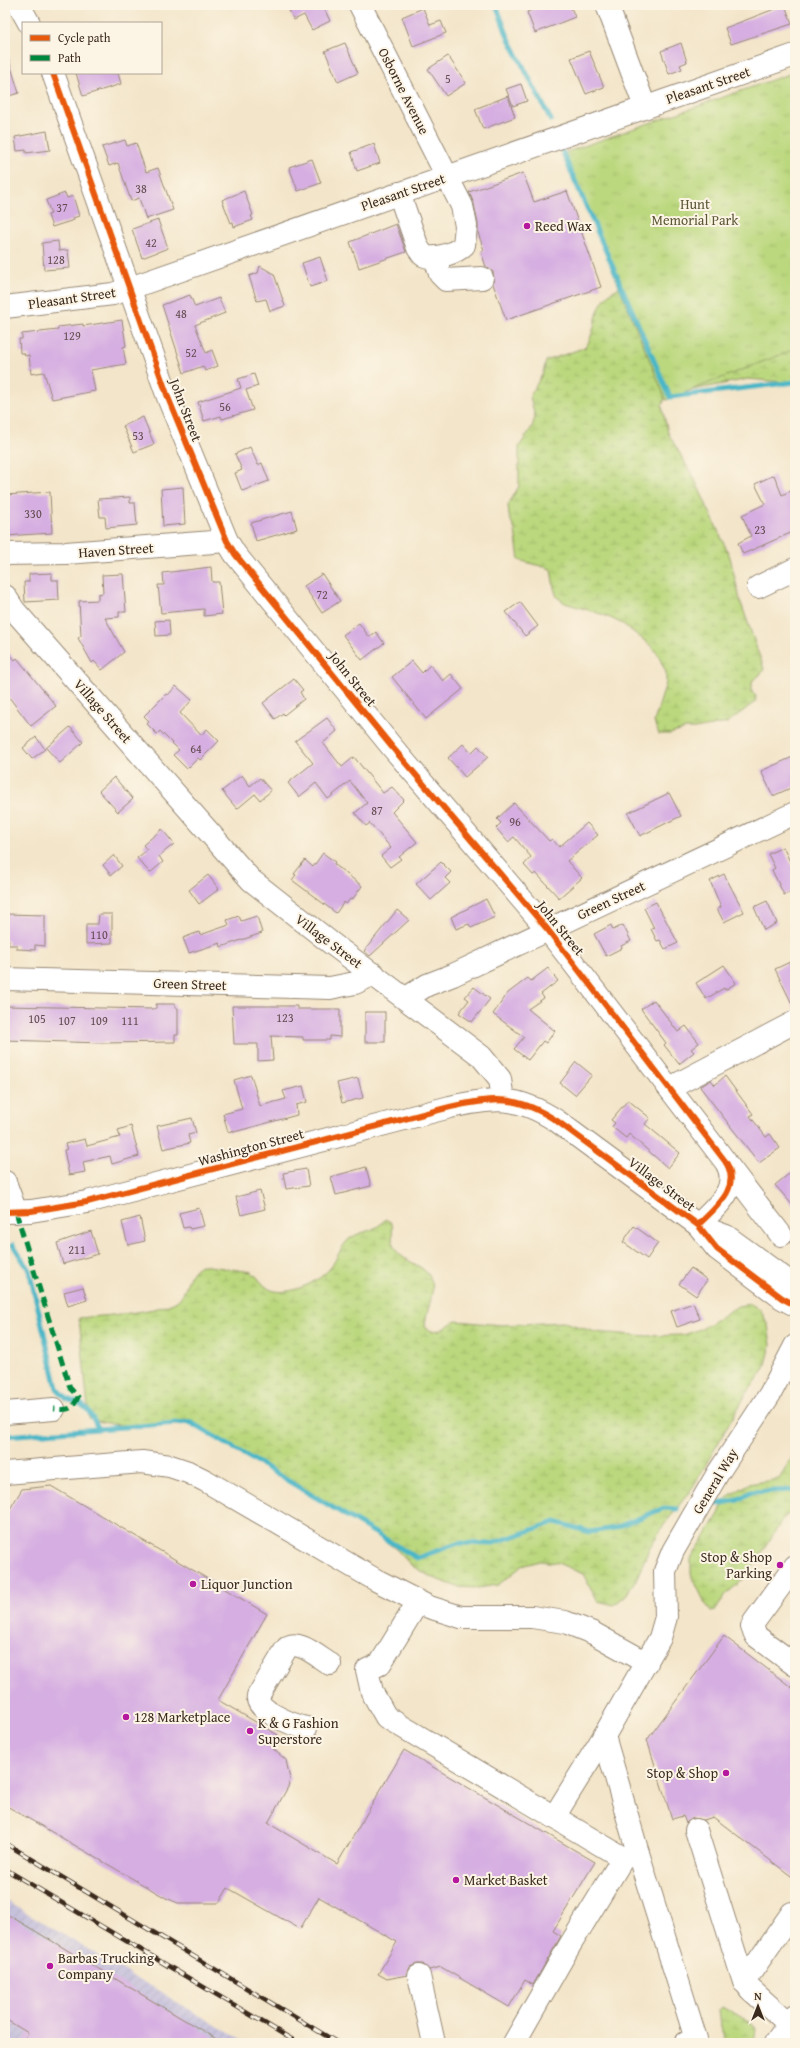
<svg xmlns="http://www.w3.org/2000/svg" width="800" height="2048" viewBox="0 0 800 2048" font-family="'Gentium Book Plus',serif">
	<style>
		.industrial { fill: url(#industrial-furrows) }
		.wetland { fill: url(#wetland-marsh); stroke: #7b814e }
		.park { fill: url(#park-tufts); stroke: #7b814e }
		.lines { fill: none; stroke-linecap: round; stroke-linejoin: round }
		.stream { stroke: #4ab6c7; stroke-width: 5 }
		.building { fill: #d6aee2 }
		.minor-casing { stroke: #978874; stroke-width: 24 }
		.minor { stroke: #fff; stroke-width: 22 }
		.rail-casing { stroke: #3b2a1e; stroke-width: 4.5 }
		.rail { stroke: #fcf5e5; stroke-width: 3; stroke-dasharray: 9; stroke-linecap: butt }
		.quiet { stroke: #00873e; stroke-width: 5; stroke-dasharray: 10 5; stroke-linecap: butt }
		.cycleway-casing { stroke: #fcf5e5; stroke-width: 8 }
		.cycleway { stroke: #e8590c; stroke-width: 6 }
		.poi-dot { fill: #b5179e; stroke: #fcf5e5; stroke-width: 1.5 }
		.labels { text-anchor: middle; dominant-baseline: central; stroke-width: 4; stroke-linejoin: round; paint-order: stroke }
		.number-label { font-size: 12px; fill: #624b4f }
		.street-label { font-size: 14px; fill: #3b2a1e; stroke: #fcf5e5 }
		.park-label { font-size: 14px; fill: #5b5636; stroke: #fcf5e5 }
		.poi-label { font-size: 14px; fill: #3b2a1e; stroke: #fcf5e5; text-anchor: start }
	</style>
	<defs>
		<pattern id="industrial-furrows" width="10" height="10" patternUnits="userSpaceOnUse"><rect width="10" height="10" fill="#c5c0db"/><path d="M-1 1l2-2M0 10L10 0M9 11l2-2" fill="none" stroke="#aaa5bc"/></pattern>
		<pattern id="wetland-marsh" width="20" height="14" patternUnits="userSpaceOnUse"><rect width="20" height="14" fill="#bbd87e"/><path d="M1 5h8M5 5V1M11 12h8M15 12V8" fill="none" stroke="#a2ba6c"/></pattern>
		<pattern id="park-tufts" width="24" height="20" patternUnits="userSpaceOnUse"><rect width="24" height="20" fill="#bbd87e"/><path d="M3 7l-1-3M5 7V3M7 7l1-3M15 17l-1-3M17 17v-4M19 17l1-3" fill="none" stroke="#a2ba6c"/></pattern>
	</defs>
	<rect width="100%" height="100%" fill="#fcf5e5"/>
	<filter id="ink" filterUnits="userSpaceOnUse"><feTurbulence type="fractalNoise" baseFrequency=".025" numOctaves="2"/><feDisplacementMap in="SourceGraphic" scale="8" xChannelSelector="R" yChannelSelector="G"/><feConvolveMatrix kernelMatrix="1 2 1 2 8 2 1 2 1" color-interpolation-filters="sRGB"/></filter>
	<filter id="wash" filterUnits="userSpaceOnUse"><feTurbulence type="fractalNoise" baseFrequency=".012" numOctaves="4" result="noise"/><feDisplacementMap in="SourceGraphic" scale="16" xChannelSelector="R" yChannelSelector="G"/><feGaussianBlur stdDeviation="0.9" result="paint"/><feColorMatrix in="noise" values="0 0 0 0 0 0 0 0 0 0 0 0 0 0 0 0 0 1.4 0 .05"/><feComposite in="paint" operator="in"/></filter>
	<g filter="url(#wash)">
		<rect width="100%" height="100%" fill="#f3e5c9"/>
		<polygon class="industrial" points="5,1900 246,2043 5,2043"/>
		<g class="wetland">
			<path d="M795 255V383L748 379 682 392 665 398 662 406 668 433 696 482 730 557 740 600 764 669 761 674 752 681V692L756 696 755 702 727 723 695 729H686L670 734H659L654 722 666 683V672L657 653 649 644 623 624 604 615 565 603 557 597 554 588 551 569 519 560 515 530 509 516 508 505 519 486V447L532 427 535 417 530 396 543 373 546 361 586 347C600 323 592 300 620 287Z"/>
			<path d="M385 1219 392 1223C393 1230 391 1241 394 1247 402 1264 427 1263 432 1282 435 1293 425 1314 425 1327L431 1331C447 1331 446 1324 457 1321L501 1325 564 1322 595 1332 647 1336 684 1335 703 1328 738 1306 750 1304 760 1309 768 1325 771 1345 765 1368 745 1396 693 1487 664 1525 650 1547 635 1582 626 1595 614 1605 598 1601 583 1574 558 1563 540 1561 522 1566 498 1585 478 1588 458 1587 433 1578 412 1566 396 1549 371 1531 192 1423C162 1427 116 1429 89 1418L79 1318C98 1316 170 1312 180 1298 189 1286 186 1273 201 1265L252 1272C258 1277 262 1285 269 1289 287 1298 320 1282 331 1267 337 1259 340 1248 347 1241 358 1230 377 1233 385 1219Z"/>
			<polygon points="795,1453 795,1511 785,1516 746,1577 726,1594 716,1610 711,1611 705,1603 691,1574 691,1559 719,1514 724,1501 730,1495 749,1484 779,1479"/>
			<polygon points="722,2006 753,2024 756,2029 754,2043 728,2043 721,2027 719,2009"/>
		</g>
		<polygon class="park" points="795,72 795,349 666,400 564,153"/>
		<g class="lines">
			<g class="stream">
				<polyline points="496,5 508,37 551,120"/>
				<polyline points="562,151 670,397 795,382"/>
				<polyline points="13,1245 29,1270 57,1388 67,1399 81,1404 88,1410 99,1429"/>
				<polyline points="5,1436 190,1422 417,1558 459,1543 491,1544 555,1522 590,1532 615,1528 664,1508 677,1509"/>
				<polyline points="717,1504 738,1500 751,1492 795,1490"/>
			</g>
		</g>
		<g id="blocks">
			<g class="building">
				<polygon points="286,5 325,5 323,6 330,21 312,30 304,15 294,20"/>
				<polygon points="545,5 570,5 575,17 535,33 527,12"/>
				<polygon points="785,5 792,24 731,44 725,28"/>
				<polygon points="423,8 430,25 441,21 446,33 413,46 402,17"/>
				<polygon points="345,43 358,73 338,82 325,51"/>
				<polygon points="681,43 687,62 680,65 682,69 669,74 661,51"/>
				<polygon points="589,51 604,87 586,94 571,58"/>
				<polygon points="448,56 466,83 446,96 428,69"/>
				<polygon points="5,57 8,57 19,93 5,97"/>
				<polygon points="76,73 118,73 121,84 83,96"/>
				<polygon points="521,84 527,101 513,106 506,89"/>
				<polygon points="508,96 515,117 483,129 475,109"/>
				<polygon points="47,131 50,150 26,153 26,150 17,151 15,137"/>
				<polygon points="125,140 127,146 136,143 146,172 158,168 173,210 146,219 139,198 131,201 118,163 109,166 102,147"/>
				<polygon points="374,144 380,163 357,171 351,152"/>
				<polygon points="312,159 321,183 298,191 289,167"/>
				<polygon points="523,173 534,202 567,191 601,287 506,320 493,284 494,278 493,272 486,267 481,251 484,250 478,233 478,224 474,204 469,192"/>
				<polygon points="244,191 253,215 251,216 253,220 234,227 233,222 231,223 222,200"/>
				<polygon points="65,193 67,198 73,196 79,216 73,218 74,220 52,227 48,215 51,214 46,200"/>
				<polygon points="158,220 168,248 142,258 132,229"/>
				<polygon points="396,224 406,252 359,268 350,242"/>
				<polygon points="58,241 59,251 68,250 70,268 44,270 42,243"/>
				<polygon points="320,257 328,281 310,287 302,263"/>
				<polygon points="260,266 274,274 285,306 270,311 266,299 257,301 249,276 258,273"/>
				<polygon points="190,295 195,307 219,298 225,313 195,325 206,353 212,350 218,366 205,371 203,366 184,373 162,305"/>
				<polygon points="122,320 126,346 123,347 126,364 91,370 95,391 52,399 44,372 31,374 29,355 25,356 24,353 20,353 19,339 22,339 22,334 58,330 58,327 83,324 83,326"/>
				<polygon points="254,374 258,386 246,390 253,410 222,419 221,416 204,421 198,402 241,388 238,379"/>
				<polygon points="143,417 154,444 134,452 123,426"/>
				<polygon points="250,447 258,465 262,463 269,481 242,491 235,473 242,470 235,454"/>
				<polygon points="774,475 782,495 795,489 795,531 743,554 738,543 751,536 742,515 765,504 755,484"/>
				<polygon points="183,487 185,524 163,526 161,489"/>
				<polygon points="50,492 52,533 5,536 5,495"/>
				<polygon points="130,497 130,503 135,503 137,525 106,528 105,517 100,517 98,499"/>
				<polygon points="292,511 297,529 256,541 251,523"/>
				<polygon points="211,567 212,582 219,582 222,614 204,616 204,609 161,613 158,585 164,585 163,573"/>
				<polygon points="52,573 52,580 58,580 59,600 25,602 24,582 29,582 29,574"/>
				<polygon points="123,574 126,612 119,612 119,617 105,618 124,652 102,670 94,661 92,663 78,638 81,636 79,601 98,600 98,594 103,593 102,575"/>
				<polygon points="322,574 340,601 322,613 304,586"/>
				<polygon points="520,602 538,626 525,636 506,612"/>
				<polygon points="169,620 170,635 156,636 155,621"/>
				<polygon points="359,623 369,637 376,632 384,643 362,660 343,635"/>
				<polygon points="5,648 15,660 17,658 56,706 31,726 5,692"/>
				<polygon points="412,661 422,673 430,665 443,681 451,674 463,689 426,719 392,677"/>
				<polygon points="294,679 303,690 300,692 304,699 284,715 283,713 275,719 263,703"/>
				<polygon points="176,686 192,700 180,713 201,735 207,729 219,741 200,760 198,758 187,769 173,755 179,750 160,731 157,734 147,724 149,721 144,716 166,694 168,695"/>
				<polygon points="327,718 337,731 323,743 342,767 354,757 383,793 392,787 404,800 392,812 417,842 399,857 401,859 390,867 381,856 391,848 370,823 366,826 355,813 367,803 350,781 328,799 316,783 299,797 288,783 313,763 295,741"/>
				<polygon points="70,727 83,742 60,763 46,748"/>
				<polygon points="36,737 45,749 32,759 23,748"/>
				<polygon points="463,744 471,753 478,746 488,757 465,777 448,758"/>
				<polygon points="795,756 795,786 773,796 761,771"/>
				<polygon points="242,775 250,786 260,778 271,791 260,800 255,794 237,809 222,791"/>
				<polygon points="114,777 133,799 118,812 99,791"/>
				<polygon points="669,793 681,816 640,836 628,813"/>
				<polygon points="514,803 549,841 552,839 559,847 587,823 598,835 567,861 582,878 559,898 536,873 533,875 524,865 531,857 514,837 508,842 496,828 501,823 497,819"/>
				<polygon points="162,829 174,844 159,856 163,862 150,873 137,858 147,850 143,845"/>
				<polygon points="783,847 795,872 795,890 784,895 772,870 775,868 768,854"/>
				<polygon points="323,853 335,862 334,864 362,886 352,900 350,899 346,904 344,902 336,913 292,880 296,875 294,874 305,860 313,867"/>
				<polygon points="114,855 122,866 111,875 103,865"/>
				<polygon points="441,862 451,872 445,878 450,883 431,900 416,884"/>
				<polygon points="724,874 744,912 724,922 717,909 721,907 710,881"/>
				<polygon points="208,875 219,889 199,904 189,890"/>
				<polygon points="486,899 495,917 471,928 469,924 456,929 451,917"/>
				<polygon points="767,901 777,923 764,930 754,907"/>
				<polygon points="656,902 678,943 665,949 660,940 657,941 651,929 654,928 644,908"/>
				<polygon points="397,910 409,920 370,956 364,951"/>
				<polygon points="5,914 45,915 45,946 35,945 35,950 17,949 17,945 8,945 9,940 5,940"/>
				<polygon points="99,914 112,914 112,943 86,944 86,924 98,924"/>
				<polygon points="239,916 241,921 257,916 262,933 221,947 220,943 189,953 183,938 199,932 200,935 229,925 227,920"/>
				<polygon points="611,925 613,930 623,925 631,941 621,946 622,948 606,956 594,934"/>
				<polygon points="790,962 795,972 795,1010 775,969"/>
				<polygon points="724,965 736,983 725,990 724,988 706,999 696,983"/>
				<polygon points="548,968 558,981 541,994 544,998 528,1009 555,1031 546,1043 543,1041 528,1060 514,1049 524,1037 493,1014 508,993 528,978 531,981"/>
				<polygon points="474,987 490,999 472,1022 459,1013 469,1000 465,997"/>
				<polygon points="654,1000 678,1032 686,1026 699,1043 691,1049 694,1052 679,1064 664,1045 666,1043 641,1009"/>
				<polygon points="156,1004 175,1004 175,1008 178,1008 178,1035 175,1035 175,1042 102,1043 5,1040 5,1006 153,1009 156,1008"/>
				<polygon points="232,1006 297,1006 297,1009 340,1009 340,1037 330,1036 330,1040 303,1040 303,1037 271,1036 273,1060 258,1061 258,1044 234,1044"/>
				<rect x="365" y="1012" width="20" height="30"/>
				<polygon points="576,1062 592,1075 575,1095 560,1083"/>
				<polygon points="251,1075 260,1106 286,1099 283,1091 303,1086 307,1102 296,1105 297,1115 234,1132 234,1130 228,1132 223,1114 242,1109 234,1080"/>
				<polygon points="725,1076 753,1114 750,1116 766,1137 770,1134 780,1148 759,1163 700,1087 711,1080 715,1085"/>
				<polygon points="358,1078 363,1098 342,1103 337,1083"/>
				<polygon points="628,1100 650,1118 645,1124 680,1153 668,1168 629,1134 626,1138 612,1127 615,1123 611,1120"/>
				<polygon points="192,1118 196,1133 188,1135 190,1143 163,1149 157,1126"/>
				<polygon points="131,1126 139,1156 112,1164 110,1156 83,1162 85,1172 69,1175 64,1150 67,1149 65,1144 85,1139 87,1146 120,1137 118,1130"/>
				<polygon points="366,1167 371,1186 336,1195 331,1177"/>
				<polygon points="306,1169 309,1186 286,1189 283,1173"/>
				<polygon points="795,1169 795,1208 775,1185"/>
				<polygon points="260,1191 265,1209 241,1215 236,1197"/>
				<polygon points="199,1208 204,1226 190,1229 189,1227 183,1228 179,1213"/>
				<polygon points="140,1217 145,1241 128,1245 122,1222"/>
				<polygon points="634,1226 658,1243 647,1259 623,1242"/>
				<polygon points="91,1231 98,1254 63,1264 57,1243"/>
				<polygon points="691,1268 707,1280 696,1296 679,1284"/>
				<polygon points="83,1287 87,1300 68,1306 64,1292"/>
				<polygon points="693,1303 700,1319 677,1327 671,1311"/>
				<polygon points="51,1486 267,1614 218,1700 278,1735 271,1747 286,1760 290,1779 288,1787 268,1823 337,1864 404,1750 595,1862 553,1931 561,1936 533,1985 525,1980 509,2007 441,1967 429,1970 423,1964 417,1964 410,1967 407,1975 387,1979 378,1974 397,1942 319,1897 300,1929 228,1888 219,1903 178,1903 166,1898 5,1805 5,1517 22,1489"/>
				<polygon points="724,1636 795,1690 795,1879 713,1817 704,1820 693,1818 686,1823 683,1816 672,1819 647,1740"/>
				<polygon points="5,1913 67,1950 223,2043 22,2043 28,2033 5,2019"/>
			</g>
		</g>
	</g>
	<g filter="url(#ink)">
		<use href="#blocks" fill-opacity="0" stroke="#978874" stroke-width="1"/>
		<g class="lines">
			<g class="minor-casing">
				<g id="minor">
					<polyline points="19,5 29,23"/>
					<path d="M360 5 462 206 466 226 464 245C456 253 434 261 423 255L418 248 399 193"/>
					<polyline points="607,5 645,107"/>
					<path d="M53 73 169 400 227 541 235 554 392 747 548 930 725 1161C743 1187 715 1208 698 1225"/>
					<polyline points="435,258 440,274 446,280 482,278"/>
					<polyline points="5,307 113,294 795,55"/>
					<polyline points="5,554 66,553 227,541"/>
					<polyline points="758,587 795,569"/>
					<polyline points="5,596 14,610 251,880 331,943 481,1056 500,1079 503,1100"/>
					<polyline points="5,979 330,988 355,983 374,974"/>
					<polyline points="406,998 427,985 453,975 795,813"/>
					<polyline points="670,1088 795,1022"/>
					<polyline points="729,1167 781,1235"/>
					<polyline points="5,1182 16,1212"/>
					<path d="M5 1212 31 1211 87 1202 450 1107C495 1097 517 1095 557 1121L698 1225 717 1249 782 1298 795 1305"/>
					<polyline points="699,1226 726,1236 795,1286"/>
					<polyline points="5,1413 54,1409"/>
					<polyline points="5,1473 142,1462 170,1466 188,1472 206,1481 376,1580 429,1607 461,1617 532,1617 565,1622 593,1633 647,1663"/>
					<polyline points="795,1566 754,1622 752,1627 756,1636 795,1665"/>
					<polyline points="418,1602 380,1664 367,1670 372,1692 386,1717 623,1858 638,1853"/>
					<path d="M306 1728C294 1725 255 1711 258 1696L286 1649C297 1637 319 1658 330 1664"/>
					<polyline points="604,1736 638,1853 696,2039 686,2043"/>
					<polyline points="554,1817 604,1736 660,1638 666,1617 665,1571 673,1551 718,1473 770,1394 795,1346"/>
					<polyline points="696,1830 743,1979 750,1989 789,2024"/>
					<polyline points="419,1976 434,2043"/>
					<polyline points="744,1982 792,1913"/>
					<polyline points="514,2043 570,1945 623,1858"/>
					<polyline points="775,2043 795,2015"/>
				</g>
			</g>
			<use href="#minor" class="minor"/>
			<g class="rail-casing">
				<g id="rail">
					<polyline points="5,1843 338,2043"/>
					<polyline points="5,1869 298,2043"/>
				</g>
			</g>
			<use href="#rail" class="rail"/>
			<path class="quiet" d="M16 1212 70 1388 78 1397C72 1411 68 1410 54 1409"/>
			<g class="cycleway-casing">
				<g id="cycleway">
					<path d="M53 73 169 400 227 541 235 554 392 747 548 930 725 1161C743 1187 715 1208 698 1225"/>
					<path d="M5 1212 31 1211 87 1202 450 1107C495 1097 517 1095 557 1121L698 1225 717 1249 782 1298 795 1305"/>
				</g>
			</g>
			<use href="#cycleway" class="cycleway"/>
		</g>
	</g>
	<g class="poi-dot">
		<circle cx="527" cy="226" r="4"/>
		<circle cx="780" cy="1565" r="4"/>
		<circle cx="193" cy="1584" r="4"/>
		<circle cx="126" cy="1717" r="4"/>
		<circle cx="250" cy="1731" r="4"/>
		<circle cx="726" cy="1773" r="4"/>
		<circle cx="456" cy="1880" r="4"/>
		<circle cx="50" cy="1966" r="4"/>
	</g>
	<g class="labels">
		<g class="number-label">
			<text x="448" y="78">5</text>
			<text x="141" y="188">38</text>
			<text x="62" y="207">37</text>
			<text x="151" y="242">42</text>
			<text x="56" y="259">128</text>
			<text x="181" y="313">48</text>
			<text x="72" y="335">129</text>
			<text x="191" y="352">52</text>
			<text x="225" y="406">56</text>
			<text x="138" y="435">53</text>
			<text x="33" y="513">330</text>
			<text x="760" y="529">23</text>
			<text x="322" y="594">72</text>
			<text x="196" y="748">64</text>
			<text x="377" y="810">87</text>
			<text x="515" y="821">96</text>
			<text x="99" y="934">110</text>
			<text x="285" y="1017">123</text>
			<text x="37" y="1018">105</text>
			<text x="67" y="1020">107</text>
			<text x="99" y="1020">109</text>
			<text x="130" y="1020">111</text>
			<text x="77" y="1249">211</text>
		</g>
		<g class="street-label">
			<text transform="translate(708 85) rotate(-19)">Pleasant Street</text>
			<text transform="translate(404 91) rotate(63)">Osborne Avenue</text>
			<text transform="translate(403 192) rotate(-19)">Pleasant Street</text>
			<text transform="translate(72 298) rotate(-8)">Pleasant Street</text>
			<text transform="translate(186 410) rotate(69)">John Street</text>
			<text transform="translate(116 550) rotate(-4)">Haven Street</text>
			<text transform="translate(353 679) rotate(51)">John Street</text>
			<text transform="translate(103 711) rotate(49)">Village Street</text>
			<text transform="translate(611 900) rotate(-25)">Green Street</text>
			<text transform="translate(561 928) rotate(51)">John Street</text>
			<text transform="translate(329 941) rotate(37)">Village Street</text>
			<text transform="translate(190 984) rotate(2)">Green Street</text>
			<text transform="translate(251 1147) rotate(-15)">Washington Street</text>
			<text transform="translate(662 1184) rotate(37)">Village Street</text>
			<text transform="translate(715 1481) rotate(-59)">General Way</text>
		</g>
		<g class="park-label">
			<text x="695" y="204">Hunt<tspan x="695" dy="16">Memorial Park</tspan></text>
		</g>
		<g class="poi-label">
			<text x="535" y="226">Reed Wax</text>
			<text x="772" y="1557" text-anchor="end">Stop &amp; Shop<tspan x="772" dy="16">Parking</tspan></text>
			<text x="201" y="1584">Liquor Junction</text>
			<text x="134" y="1717">128 Marketplace</text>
			<text x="258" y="1723">K &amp; G Fashion<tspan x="258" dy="16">Superstore</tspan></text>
			<text x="718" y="1773" text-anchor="end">Stop &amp; Shop</text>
			<text x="464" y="1880">Market Basket</text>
			<text x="58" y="1958">Barbas Trucking<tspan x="58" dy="16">Company</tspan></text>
		</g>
	</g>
	<rect width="800" height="2048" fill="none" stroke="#fcf5e5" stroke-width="20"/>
	<rect x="22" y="22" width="140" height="52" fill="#fcf5e5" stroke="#afa495"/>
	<rect x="30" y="35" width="20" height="6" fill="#e8590c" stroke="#afa495"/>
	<text x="58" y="42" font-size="12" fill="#3b2a1e">Cycle path</text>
	<rect x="30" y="55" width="20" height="6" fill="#00873e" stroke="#afa495"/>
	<text x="58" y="62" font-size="12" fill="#3b2a1e">Path</text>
	<g transform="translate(758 2006)" stroke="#fcf5e5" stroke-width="3" paint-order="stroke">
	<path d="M0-3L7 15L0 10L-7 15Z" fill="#3b2a1e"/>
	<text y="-6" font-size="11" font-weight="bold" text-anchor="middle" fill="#3b2a1e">N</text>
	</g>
</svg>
